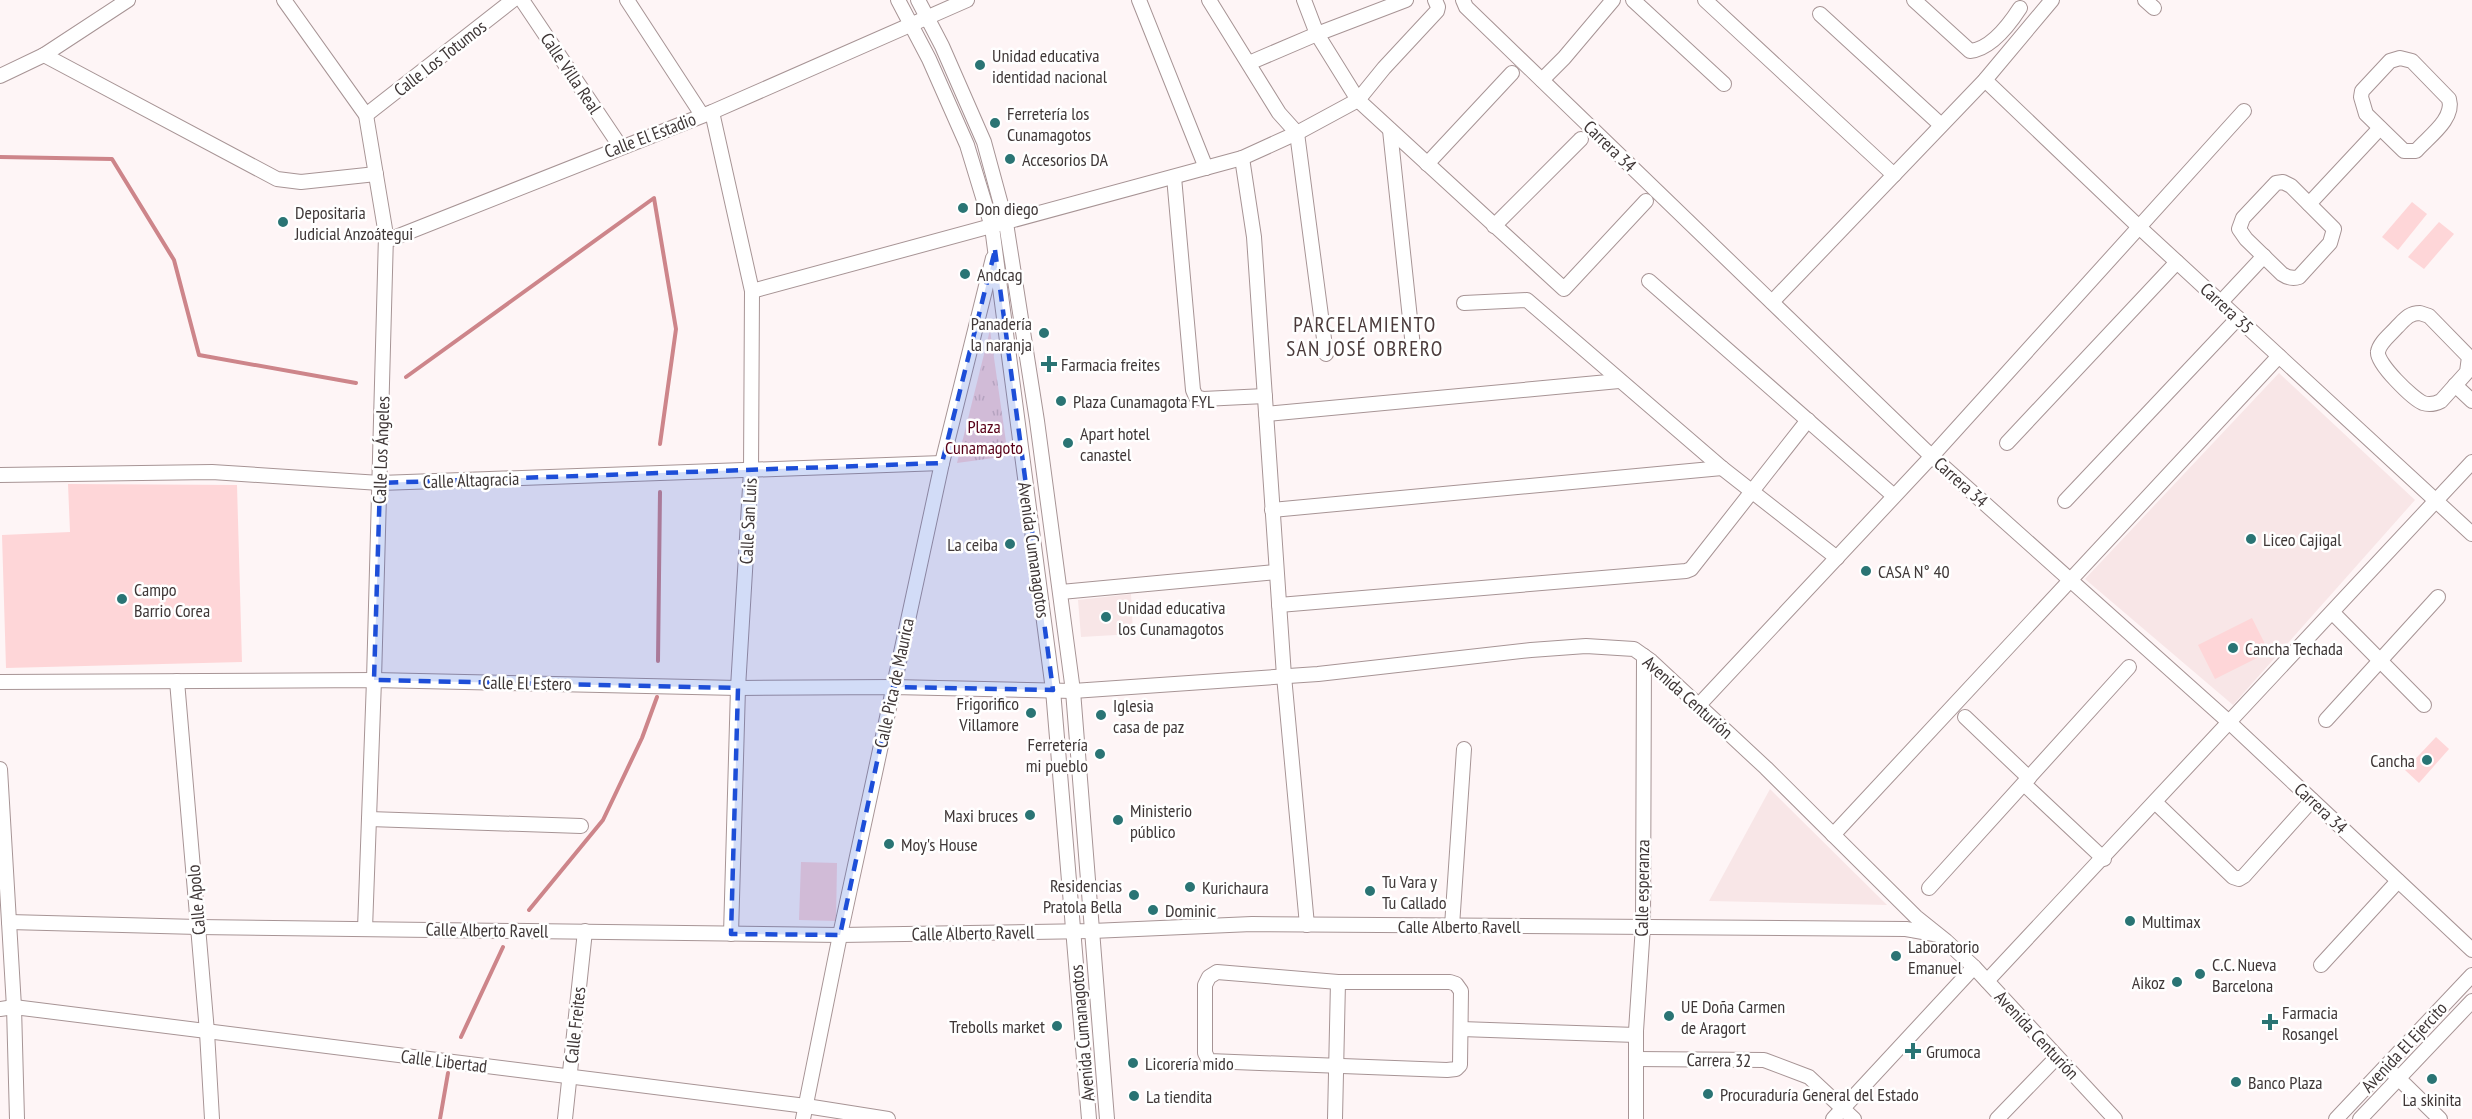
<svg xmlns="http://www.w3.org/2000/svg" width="2472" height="1119" viewBox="0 0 2472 1119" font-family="'PT Sans Narrow',sans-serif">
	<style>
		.built { fill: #f8e6e7 }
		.grass { fill: url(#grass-tufts) }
		.garden { fill: #fed6d8 }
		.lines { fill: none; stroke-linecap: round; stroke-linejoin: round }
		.stream { stroke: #cd858a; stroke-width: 4 }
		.minor-casing { stroke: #a79495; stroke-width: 16 }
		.minor { stroke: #fff; stroke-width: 14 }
		.marked { fill: #1d4ed8; fill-opacity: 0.2; stroke: #1d4ed8; stroke-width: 4.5; stroke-dasharray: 12 8; stroke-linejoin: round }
		.poi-dot { fill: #2a7474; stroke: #fff; stroke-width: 2 }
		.labels { text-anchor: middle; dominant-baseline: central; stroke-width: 5; stroke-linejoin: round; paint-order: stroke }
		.poi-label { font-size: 18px; fill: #3f3737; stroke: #fff; text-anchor: start }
		.street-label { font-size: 18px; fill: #3f3737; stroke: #fff }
		.park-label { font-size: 18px; fill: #580018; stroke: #fff }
		.quarter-label { font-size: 21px; letter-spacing: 1.5px; fill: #4b3b3b; stroke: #fff }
	</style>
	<defs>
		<pattern id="grass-tufts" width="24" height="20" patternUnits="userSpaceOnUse" patternTransform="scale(1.5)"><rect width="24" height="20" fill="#fed6d8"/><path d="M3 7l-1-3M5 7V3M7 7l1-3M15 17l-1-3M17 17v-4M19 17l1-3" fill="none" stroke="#dbb8ba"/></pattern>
	</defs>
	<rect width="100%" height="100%" fill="#fef5f6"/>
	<g class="built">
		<polygon points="2279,373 2415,500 2233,705 2085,579"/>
		<polygon points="1131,594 1133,634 1081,637 1078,600"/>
		<polygon points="1770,789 1887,905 1709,901"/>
	</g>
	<polygon class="grass" points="990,330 1008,456 957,463"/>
	<g class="garden">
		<polygon points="2412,202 2427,214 2398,250 2382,237"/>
		<polygon points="2439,222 2454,234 2424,269 2408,257"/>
		<polygon points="68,484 237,485 242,662 6,668 2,535 70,532"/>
		<polygon points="2252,618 2269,652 2215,679 2198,645"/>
		<polygon points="2436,737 2449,749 2419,783 2405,770"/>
		<polygon points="801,862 837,863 836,921 799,920"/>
	</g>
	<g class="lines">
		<g class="stream">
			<polyline points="0,157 112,159 174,260 199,355 356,383"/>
			<polyline points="406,377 654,198 676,329 660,444"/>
			<polyline points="658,661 660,492"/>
			<polyline points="529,910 603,820 642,738 657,697"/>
			<polyline points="461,1037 503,947"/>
			<polyline points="440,1119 448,1073"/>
		</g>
		<g class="minor-casing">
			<g id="minor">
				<polyline points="284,0 366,115 386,235 374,680 365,929"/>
				<polyline points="522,0 620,146"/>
				<polyline points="627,0 702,115"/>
				<polyline points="898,0 929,59 967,145 992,227 1053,690 1089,1119"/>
				<polyline points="918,0 942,46 984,142 1006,223 1037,421 1073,691 1107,1119"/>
				<polyline points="1139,0 1206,168"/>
				<polyline points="1209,0 1279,113 1297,133 1326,354"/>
				<polyline points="1304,0 1317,34 1358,100 1564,289 1646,201"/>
				<polyline points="1463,0 1466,7 1926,451 2230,723 2472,950"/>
				<polyline points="1633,0 1724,84"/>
				<polyline points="1705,0 1894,175"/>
				<path d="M1914 0 1970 51C1991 49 2009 25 2020 8"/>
				<polyline points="2145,0 2154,8"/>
				<polyline points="1820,14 1941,125"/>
				<polyline points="44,55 277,179 301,182 376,174"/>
				<path d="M2400 58 2412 61 2449 99C2455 119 2428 137 2416 151H2404L2366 114 2361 97 2362 91 2390 61Z"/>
				<polyline points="1249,63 1317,34 1406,0"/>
				<polyline points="0,76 44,55 128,0"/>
				<polyline points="1542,80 1564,58 1613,0"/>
				<polyline points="1985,80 2139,227 2472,534"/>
				<polyline points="712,112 752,291 751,471 738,688 731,934"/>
				<polyline points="366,115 513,0"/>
				<polyline points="1390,130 1413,347"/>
				<polyline points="1242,158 1254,237 1284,676 1307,925"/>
				<polyline points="1427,164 1512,73"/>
				<polyline points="1174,177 1193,390 1196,397 1203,399 1265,396"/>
				<path d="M2283 182 2291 186 2334 229 2330 243 2299 277C2293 279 2288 278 2282 274L2246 239 2239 229 2243 218 2276 183Z"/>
				<polyline points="2309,204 2380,128"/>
				<polyline points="1494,226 1581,139"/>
				<polyline points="386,241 712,112 967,0"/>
				<polyline points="1649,281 1894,496"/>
				<polyline points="752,291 1242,158 1297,133 1358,100 1384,68 1437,11 1438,7 1435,0"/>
				<polyline points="1772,302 1985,80 2052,0"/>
				<polyline points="2221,302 2264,256"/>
				<polyline points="1464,303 1527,300 1722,468 1837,558"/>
				<path d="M2420 313 2429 316 2469 357 2467 372 2441 401C2435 404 2429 405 2423 403 2413 399 2376 363 2378 352 2379 343 2391 334 2397 327 2405 319 2409 313 2420 313Z"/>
				<polyline points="2455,385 2472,401"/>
				<polyline points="1266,414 1619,381"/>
				<polyline points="2007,443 2177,262"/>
				<polyline points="0,475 212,472 380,483 942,463"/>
				<polyline points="2065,501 2238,318"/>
				<polyline points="1272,510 1722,468"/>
				<polyline points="1061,592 1276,572"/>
				<polyline points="1279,605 1686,571 1691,569 1808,420"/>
				<polyline points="2333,613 2424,705"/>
				<polyline points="177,681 207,1032 212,1119"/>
				<polyline points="0,682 374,680 738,688 893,687 1073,691 1318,674 1531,650 1586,646 1634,649 1651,661 1766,768 1916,917 1946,941 1974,967 2115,1119"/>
				<polyline points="1698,706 1932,456 2244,111"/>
				<polyline points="1965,717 2029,778"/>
				<polyline points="2326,720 2438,597"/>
				<polyline points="0,769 14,1007 17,1119"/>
				<polyline points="2024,784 2104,859"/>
				<polyline points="2156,803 2233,877 2239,879 2244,876 2312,800"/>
				<polyline points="369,819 581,826"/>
				<polyline points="1833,835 2279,356"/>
				<polyline points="1929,888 2129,667"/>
				<polyline points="9,922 198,927 840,935 1092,931 1252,924 1906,929 1934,934"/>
				<polyline points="1452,926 1464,749"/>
				<polyline points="2321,965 2398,881"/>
				<polygon points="1217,972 1338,982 1450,982 1456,984 1461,991 1460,1065 1456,1069 1447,1070 1209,1061 1205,1053 1205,985 1209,977"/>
				<polyline points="1987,981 2472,462"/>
				<polyline points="0,1009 14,1007 806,1106 888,1119"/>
				<polyline points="1461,1029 1636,1035"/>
				<polyline points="1636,1059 1764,1060 1809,1077 1854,1119"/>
				<polyline points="2394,1074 2440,1119"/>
				<polyline points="565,1119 585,931"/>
				<polyline points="803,1119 840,935 942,463 993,258"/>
				<polyline points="1335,1119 1338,982"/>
				<polyline points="1636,1119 1636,1031 1643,926 1644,656"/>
				<polyline points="1833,1119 1974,967"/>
				<polyline points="1997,1119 2057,1057"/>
				<polyline points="2336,1119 2472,975"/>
				<polyline points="2360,1119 2472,1001"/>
			</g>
		</g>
		<use href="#minor" class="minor"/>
	</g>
	<path class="marked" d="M995 250 1053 690 893 687 840 935 731 934 738 688 374 680 380 483 942 463Z"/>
	<g class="poi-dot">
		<circle cx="980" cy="65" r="6"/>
		<circle cx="995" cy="123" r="6"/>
		<circle cx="1010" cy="159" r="6"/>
		<circle cx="963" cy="208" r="6"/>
		<circle cx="283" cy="222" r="6"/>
		<circle cx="965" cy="274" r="6"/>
		<circle cx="1044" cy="333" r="6"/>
		<path d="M1046 355h6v6h6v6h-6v6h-6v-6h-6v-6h6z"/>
		<circle cx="1061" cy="401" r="6"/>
		<circle cx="1068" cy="443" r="6"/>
		<circle cx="2251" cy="539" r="6"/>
		<circle cx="1010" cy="544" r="6"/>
		<circle cx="1866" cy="571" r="6"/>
		<circle cx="122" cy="599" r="6"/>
		<circle cx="1106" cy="617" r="6"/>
		<circle cx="2233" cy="648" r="6"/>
		<circle cx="1031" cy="713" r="6"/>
		<circle cx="1101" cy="715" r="6"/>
		<circle cx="1100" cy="754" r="6"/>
		<circle cx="2427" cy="760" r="6"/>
		<circle cx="1030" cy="815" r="6"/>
		<circle cx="1118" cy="820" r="6"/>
		<circle cx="889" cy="844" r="6"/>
		<circle cx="1190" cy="887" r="6"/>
		<circle cx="1370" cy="891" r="6"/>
		<circle cx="1134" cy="895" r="6"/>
		<circle cx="1153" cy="910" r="6"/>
		<circle cx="2130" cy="921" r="6"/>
		<circle cx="1896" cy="956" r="6"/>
		<circle cx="2200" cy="974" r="6"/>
		<circle cx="2177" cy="982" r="6"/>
		<circle cx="1669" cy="1016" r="6"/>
		<path d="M2267 1013h6v6h6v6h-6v6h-6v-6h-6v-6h6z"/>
		<circle cx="1057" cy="1026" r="6"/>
		<path d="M1910 1042h6v6h6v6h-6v6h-6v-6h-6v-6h6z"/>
		<circle cx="1133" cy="1063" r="6"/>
		<circle cx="2432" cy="1079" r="6"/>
		<circle cx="2236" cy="1082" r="6"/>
		<circle cx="1708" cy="1094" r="6"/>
		<circle cx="1134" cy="1096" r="6"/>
	</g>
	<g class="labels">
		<g class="poi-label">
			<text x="992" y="55">Unidad educativa<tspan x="992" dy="21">identidad nacional</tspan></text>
			<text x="1007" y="113">Ferretería los<tspan x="1007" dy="21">Cunamagotos</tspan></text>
			<text x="1022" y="159">Accesorios DA</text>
			<text x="975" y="208">Don diego</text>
			<text x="295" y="212">Depositaria<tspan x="295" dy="21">Judicial Anzoátegui</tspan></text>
			<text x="977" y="274">Andcag</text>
			<text x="1032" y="323" text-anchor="end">Panadería<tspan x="1032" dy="21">la naranja</tspan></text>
			<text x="1061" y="364">Farmacia freites</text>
			<text x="1073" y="401">Plaza Cunamagota FYL</text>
			<text x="1080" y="433">Apart hotel<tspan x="1080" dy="21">canastel</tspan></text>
			<text x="2263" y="539">Liceo Cajigal</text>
			<text x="998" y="544" text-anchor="end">La ceiba</text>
			<text x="1878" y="571">CASA N° 40</text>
			<text x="134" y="589">Campo<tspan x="134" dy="21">Barrio Corea</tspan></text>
			<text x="1118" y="607">Unidad educativa<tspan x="1118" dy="21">los Cunamagotos</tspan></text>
			<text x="2245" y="648">Cancha Techada</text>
			<text x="1019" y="703" text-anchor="end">Frigorifico<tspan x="1019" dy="21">Villamore</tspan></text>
			<text x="1113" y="705">Iglesia<tspan x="1113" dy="21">casa de paz</tspan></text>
			<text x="1088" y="744" text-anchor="end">Ferretería<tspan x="1088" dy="21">mi pueblo</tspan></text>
			<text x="2415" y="760" text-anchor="end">Cancha</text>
			<text x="1130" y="810">Ministerio<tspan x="1130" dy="21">público</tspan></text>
			<text x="1018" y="815" text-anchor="end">Maxi bruces</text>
			<text x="901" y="844">Moy's House</text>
			<text x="1382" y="881">Tu Vara y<tspan x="1382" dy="21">Tu Callado</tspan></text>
			<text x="1122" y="885" text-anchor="end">Residencias<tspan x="1122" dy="21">Pratola Bella</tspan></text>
			<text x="1202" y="887">Kurichaura</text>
			<text x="1165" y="910">Dominic</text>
			<text x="2142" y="921">Multimax</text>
			<text x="1908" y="946">Laboratorio<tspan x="1908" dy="21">Emanuel</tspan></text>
			<text x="2212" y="964">C.C. Nueva<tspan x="2212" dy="21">Barcelona</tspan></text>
			<text x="2165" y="982" text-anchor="end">Aikoz</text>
			<text x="1681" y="1006">UE Doña Carmen<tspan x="1681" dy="21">de Aragort</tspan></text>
			<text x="2282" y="1012">Farmacia<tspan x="2282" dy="21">Rosangel</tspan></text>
			<text x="1045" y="1026" text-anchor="end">Trebolls market</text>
			<text x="1926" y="1051">Grumoca</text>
			<text x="1145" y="1063">Licorería mido</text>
			<text x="2248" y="1082">Banco Plaza</text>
			<text x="1720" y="1094">Procuraduría General del Estado</text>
			<text x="1146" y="1096">La tiendita</text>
			<text x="2432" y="1099" text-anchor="middle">La skinita</text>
		</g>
		<g class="street-label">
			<text transform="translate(440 58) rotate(-38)">Calle Los Totumos</text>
			<text transform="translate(571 73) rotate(56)">Calle Villa Real</text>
			<text transform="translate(650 135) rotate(-21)">Calle El Estadio</text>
			<text transform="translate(1610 146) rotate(44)">Carrera 34</text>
			<text transform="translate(2227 308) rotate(43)">Carrera 35</text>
			<text transform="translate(381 450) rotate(-88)">Calle Los Ángeles</text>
			<text transform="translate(471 480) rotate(-2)">Calle Altagracia</text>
			<text transform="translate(1961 482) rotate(42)">Carrera 34</text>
			<text transform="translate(748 521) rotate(-87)">Calle San Luis</text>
			<text transform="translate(1034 550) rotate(82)">Avenida Cumanagotos</text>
			<text transform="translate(527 683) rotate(1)">Calle El Estero</text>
			<text transform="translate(894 683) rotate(-78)">Calle Pica de Maurica</text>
			<text transform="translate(1688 697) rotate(42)">Avenida Centurión</text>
			<text transform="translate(2321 808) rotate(43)">Carrera 34</text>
			<text transform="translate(1642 888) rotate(-89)">Calle esperanza</text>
			<text transform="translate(196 900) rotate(-95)">Calle Apolo</text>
			<text x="1459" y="926">Calle Alberto Ravell</text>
			<text transform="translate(487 930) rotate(1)">Calle Alberto Ravell</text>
			<text transform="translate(973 933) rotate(-1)">Calle Alberto Ravell</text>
			<text transform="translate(575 1025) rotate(-84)">Calle Freites</text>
			<text transform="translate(1082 1033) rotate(-95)">Avenida Cumanagotos</text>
			<text transform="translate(2037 1035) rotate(47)">Avenida Centurión</text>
			<text transform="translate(2404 1047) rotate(-47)">Avenida El Ejercito</text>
			<text transform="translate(1719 1060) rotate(1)">Carrera 32</text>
			<text transform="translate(444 1061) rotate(7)">Calle Libertad</text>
		</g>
		<g class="park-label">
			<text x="984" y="426">Plaza<tspan x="984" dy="21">Cunamagoto</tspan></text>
		</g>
		<g class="quarter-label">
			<text x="1365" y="324">PARCELAMIENTO<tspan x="1365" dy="24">SAN JOSÉ OBRERO</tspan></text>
		</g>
	</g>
</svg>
